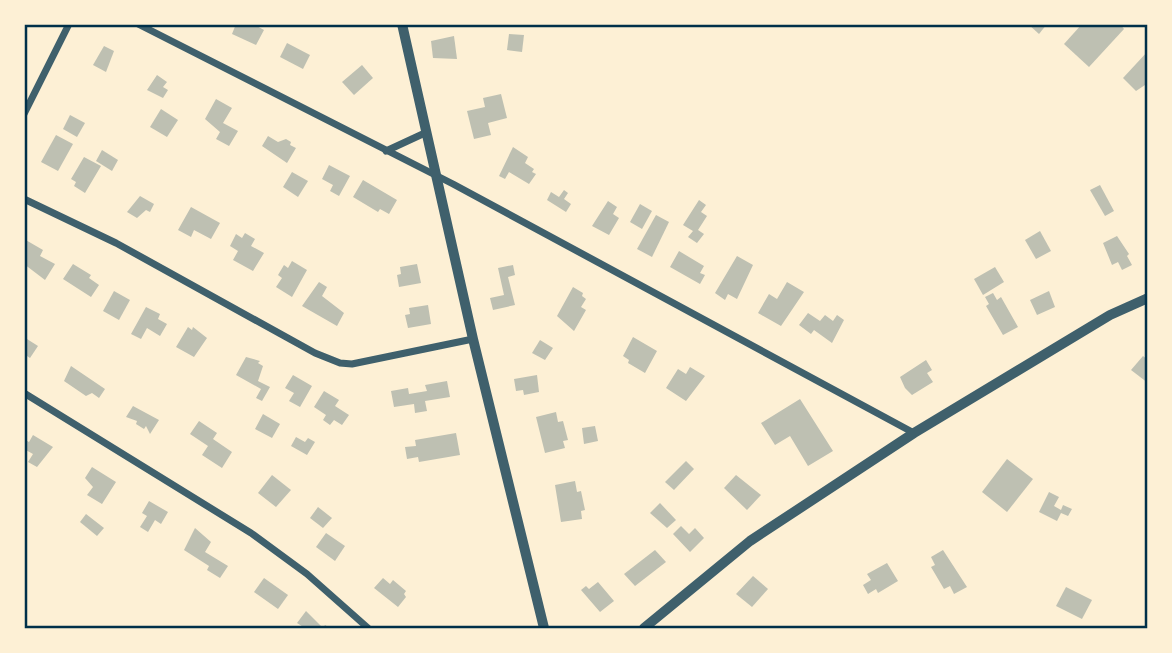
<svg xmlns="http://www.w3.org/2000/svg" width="1172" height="653" viewBox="0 0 1172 653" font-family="Jost,sans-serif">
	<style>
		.building { fill: #bec0b2 }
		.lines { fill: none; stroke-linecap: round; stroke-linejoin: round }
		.minor { stroke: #3f606c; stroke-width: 7 }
		.tertiary { stroke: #3f606c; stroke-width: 10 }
		.neatline { fill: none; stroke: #003049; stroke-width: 2.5 }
	</style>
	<rect width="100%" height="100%" fill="#fdf0d5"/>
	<g class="building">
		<polygon points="236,24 253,24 264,30 256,45 232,34"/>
		<polygon points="1028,24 1047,24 1039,34"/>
		<polygon points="1082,24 1120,24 1124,29 1089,67 1064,44"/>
		<polygon points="509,34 524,35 522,52 507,50"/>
		<polygon points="454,36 457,59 433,58 431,41"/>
		<polygon points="287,43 310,55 303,69 280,57"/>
		<polygon points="104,46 114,51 106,72 93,65"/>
		<polygon points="1148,51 1148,83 1136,91 1123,78"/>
		<polygon points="362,65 373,78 354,95 342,82"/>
		<polygon points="157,75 167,82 163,87 168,90 163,98 147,90"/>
		<polygon points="501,94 507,118 488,123 491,135 474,139 467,111 485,107 483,98"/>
		<polygon points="216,99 232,108 223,123 238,131 229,146 216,139 220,132 205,119"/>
		<polygon points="161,109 178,120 167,137 150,127"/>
		<polygon points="70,115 85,123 77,137 63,129"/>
		<polygon points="56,135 73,144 58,171 41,162"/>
		<polygon points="268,136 278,142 286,139 291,142 290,145 296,148 287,163 262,146"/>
		<polygon points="513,147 528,157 525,163 534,169 532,172 536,174 529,184 509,172 505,179 499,176"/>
		<polygon points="102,150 118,160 112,171 96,161"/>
		<polygon points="84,157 101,166 85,193 74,186 76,182 71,179"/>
		<polygon points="329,165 350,176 339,196 330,191 333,185 322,179"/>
		<polygon points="292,172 308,181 298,197 283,187"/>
		<polygon points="363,180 397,200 389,214 380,209 378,212 353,197"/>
		<polygon points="1100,185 1114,211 1105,216 1090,190"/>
		<polygon points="564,190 568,193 564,199 571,204 566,212 547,200 551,192 559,197"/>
		<polygon points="140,196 154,204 150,212 146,210 137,218 127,212"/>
		<polygon points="699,200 706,205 701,212 707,216 698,230 704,234 697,243 688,237 693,231 683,225"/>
		<polygon points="608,201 617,207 613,214 619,218 609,235 592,226"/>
		<polygon points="640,204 652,211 642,229 630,222"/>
		<polygon points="191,207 220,223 211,239 194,230 191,237 178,230"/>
		<polygon points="656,215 669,222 652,257 637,249"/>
		<polygon points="1040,231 1051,251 1036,259 1025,240"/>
		<polygon points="245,233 255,239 251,246 264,253 253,271 233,260 238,251 230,246 236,234 242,238"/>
		<polygon points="1117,236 1129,254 1127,256 1132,265 1122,270 1118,262 1112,265 1103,243"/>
		<polygon points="24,239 43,250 40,256 55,264 45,280 24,264"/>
		<polygon points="679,251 704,266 700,273 705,275 700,284 670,267"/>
		<polygon points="737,256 753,265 737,299 728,294 725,300 715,293"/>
		<polygon points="292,261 307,270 292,297 276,287 282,278 278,275 284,265 288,268"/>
		<polygon points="73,264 91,275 89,278 99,285 91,297 63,279"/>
		<polygon points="417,264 421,283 399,287 397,275 401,274 400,267"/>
		<polygon points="513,265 515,275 508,277 515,305 493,310 490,298 504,295 498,268"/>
		<polygon points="995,267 1004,282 983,295 974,279"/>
		<polygon points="319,282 327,287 322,296 344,313 337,326 302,306"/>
		<polygon points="787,282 804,292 781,326 758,313 769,294 777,299"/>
		<polygon points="573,287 583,293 582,296 586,299 581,307 586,310 574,331 557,316"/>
		<polygon points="114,291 130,300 119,320 103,311"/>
		<polygon points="1049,291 1055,307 1037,315 1030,300"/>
		<polygon points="993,293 997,300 1001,297 1018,327 1003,335 986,306 989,304 985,297"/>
		<polygon points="428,305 431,324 408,328 405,315 410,314 409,308"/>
		<polygon points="146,307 160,314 158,319 167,324 160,336 147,328 141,339 131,334"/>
		<polygon points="808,313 820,321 825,315 833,321 837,315 844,320 832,343 814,330 811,334 799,325"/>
		<polygon points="188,327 192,330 193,327 207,338 194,357 176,347"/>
		<polygon points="633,337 657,351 645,373 628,363 629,360 623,356"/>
		<polygon points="27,339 38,346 30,358 24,354"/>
		<polygon points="540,340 553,348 545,360 532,353"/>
		<polygon points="1143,356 1148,360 1148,383 1131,370"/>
		<polygon points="246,357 260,361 258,363 263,366 258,381 270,387 262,401 256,398 261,389 236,375"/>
		<polygon points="926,360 932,370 927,373 933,382 912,395 905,388 900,377"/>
		<polygon points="71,366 105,389 99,398 92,393 86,396 64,381"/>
		<polygon points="690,367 705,376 686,401 666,388 678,369 686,374"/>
		<polygon points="293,375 312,386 300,407 289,401 294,393 285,388"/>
		<polygon points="537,375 539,392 524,395 523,390 516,391 514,379"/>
		<polygon points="447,381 450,397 425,401 427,411 415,413 414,404 394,407 391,391 408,388 409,394 427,391 425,385"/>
		<polygon points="324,391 339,400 335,406 349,415 342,425 334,420 330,425 323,420 326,415 314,407"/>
		<polygon points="800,399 833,451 808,466 790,436 775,445 761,423"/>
		<polygon points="133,406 159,420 150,434 146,426 144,429 136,424 137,421 126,417"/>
		<polygon points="556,412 558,422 563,421 568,440 563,441 565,448 545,453 536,417"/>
		<polygon points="263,414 280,424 272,438 255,429"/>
		<polygon points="199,421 217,433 213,439 232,452 222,468 202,455 208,446 190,434"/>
		<polygon points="595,426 598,441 584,444 582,428"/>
		<polygon points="456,433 460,455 419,462 418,457 407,459 405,447 416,446 415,440"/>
		<polygon points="33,435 53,447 37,467 28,462 33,454 24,449 24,439 29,442"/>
		<polygon points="296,437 305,442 308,438 315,442 307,455 291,446"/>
		<polygon points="1007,459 1033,479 1007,512 982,492"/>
		<polygon points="686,461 694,469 674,490 665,482"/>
		<polygon points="92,467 116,482 102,504 87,495 93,487 85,478"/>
		<polygon points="272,475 291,490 276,507 258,493"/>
		<polygon points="736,475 761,495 747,510 724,488"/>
		<polygon points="575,481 577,492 581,491 585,510 581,511 582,519 561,522 555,485"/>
		<polygon points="1049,492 1059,497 1054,506 1061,510 1063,505 1072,509 1068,516 1061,513 1057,521 1039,512"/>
		<polygon points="149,501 168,512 161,524 155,520 148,532 140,527 147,516 142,513"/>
		<polygon points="660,503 676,520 667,528 650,513"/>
		<polygon points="318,507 332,518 323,528 310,518"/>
		<polygon points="86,514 104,528 97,536 80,522"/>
		<polygon points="681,526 689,534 695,528 704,538 690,552 673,534"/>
		<polygon points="195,528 211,542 205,552 228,566 220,578 207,570 209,566 184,550"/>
		<polygon points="326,533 345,546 335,561 316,547"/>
		<polygon points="655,550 666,562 635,586 624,574"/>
		<polygon points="943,550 967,587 954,594 950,586 944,589 931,567 935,565 931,557"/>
		<polygon points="887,563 898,581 878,593 876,589 868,594 863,585 871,580 867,574"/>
		<polygon points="753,576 768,589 752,607 736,594"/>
		<polygon points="264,578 288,595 278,609 254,592"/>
		<polygon points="383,578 390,584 393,580 406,591 404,594 406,597 398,607 374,588"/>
		<polygon points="598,582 614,601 600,612 581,590 586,586 589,589"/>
		<polygon points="1066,587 1092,600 1082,619 1056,606"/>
		<polygon points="306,611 323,628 325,625 330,628 305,628 297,623"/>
	</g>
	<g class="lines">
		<g class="minor">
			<polyline points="138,24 453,184 914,433"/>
			<polyline points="24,114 69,24"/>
			<polyline points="386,151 427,132"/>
			<polyline points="24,199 116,243 315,353 340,363 352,364 473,339"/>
			<polyline points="24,393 251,533 307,574 368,628"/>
		</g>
		<g class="tertiary">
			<polyline points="402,24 473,339 544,628"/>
			<polyline points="644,628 750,541 914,433 1110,315 1148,298"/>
		</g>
	</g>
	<rect width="1172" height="653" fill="none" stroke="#fdf0d5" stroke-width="52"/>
	<rect x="26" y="26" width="1120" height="601" class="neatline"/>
</svg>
